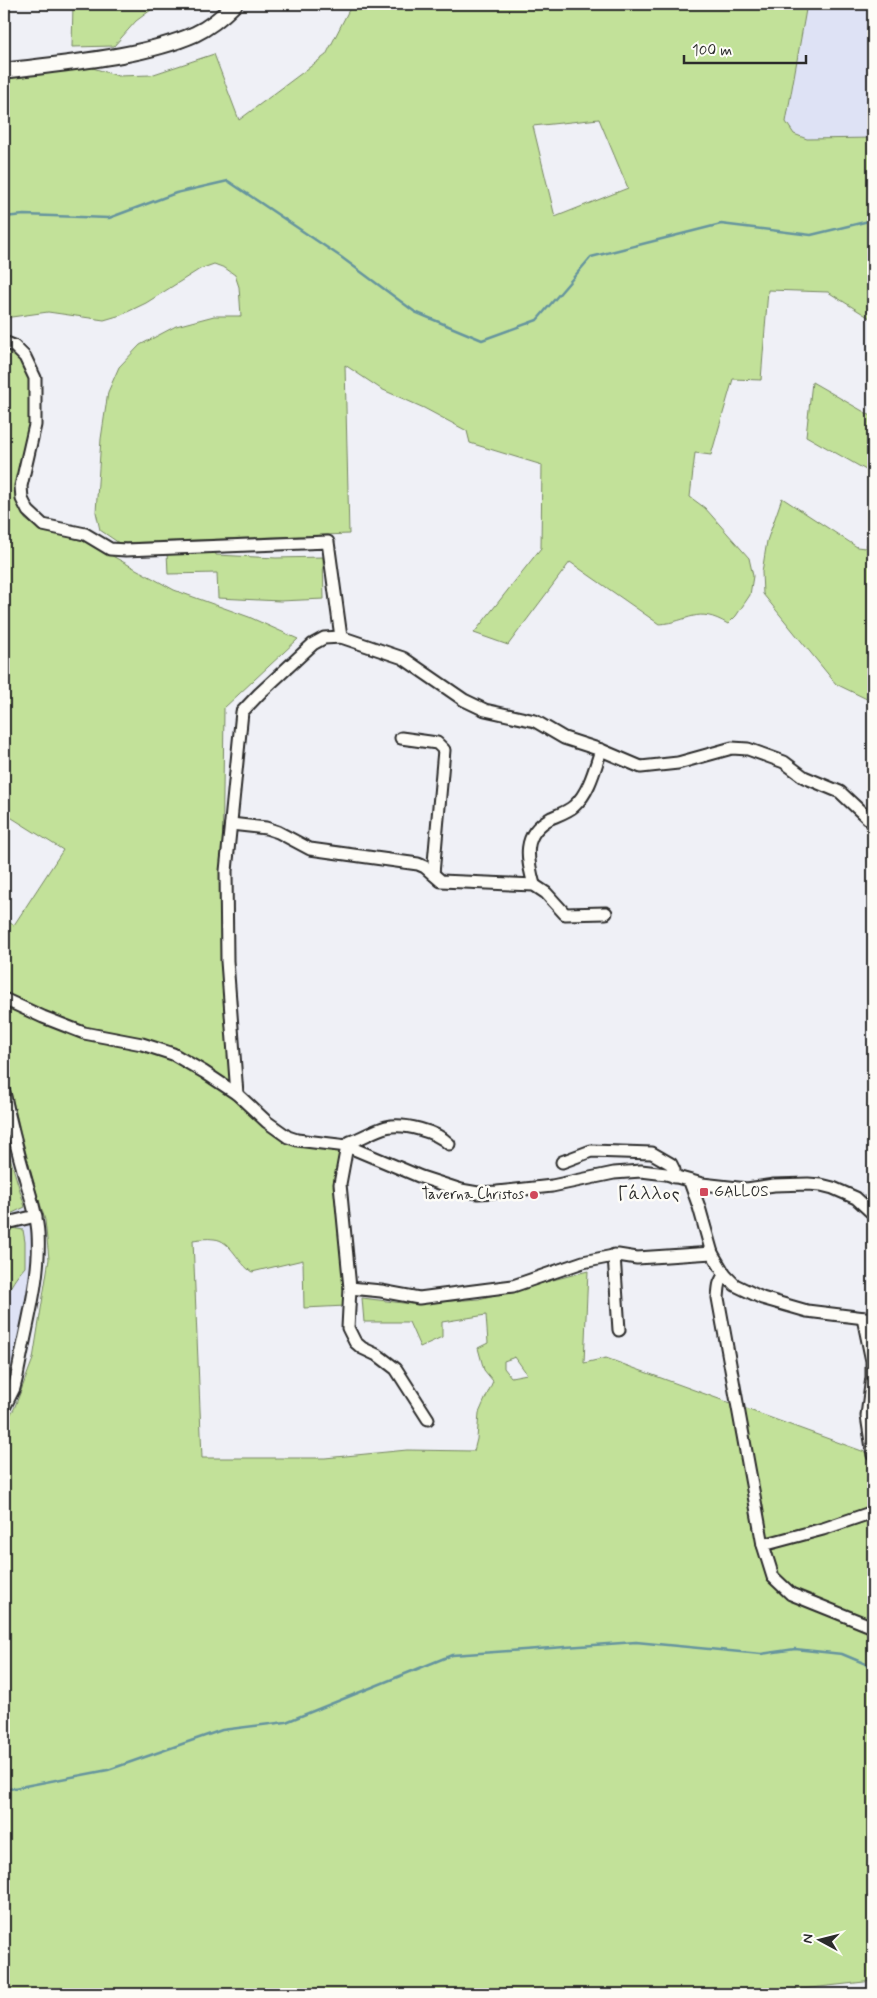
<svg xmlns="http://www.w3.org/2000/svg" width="877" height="1998" viewBox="0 0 877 1998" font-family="Mynerve,sans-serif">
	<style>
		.built { fill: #dee2f5 }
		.green { fill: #c2e199; stroke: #768662; fill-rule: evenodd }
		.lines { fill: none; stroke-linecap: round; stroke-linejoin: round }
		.stream { stroke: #66959e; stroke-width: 2.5 }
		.minor-casing { stroke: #2b2b2b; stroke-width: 15 }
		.major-casing { stroke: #2b2b2b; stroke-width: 18 }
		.minor { stroke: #fdfcf7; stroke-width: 11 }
		.major { stroke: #fdfcf7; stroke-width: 14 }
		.poi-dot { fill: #d1495b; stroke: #fdfcf7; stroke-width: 2 }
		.labels { text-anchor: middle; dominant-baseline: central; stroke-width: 5; stroke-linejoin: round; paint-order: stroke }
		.poi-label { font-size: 15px; fill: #2b2b2b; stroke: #fdfcf7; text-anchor: start }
		.quarter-label { font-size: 18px; letter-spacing: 1px; fill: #2b2b2b; stroke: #fdfcf7 }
	</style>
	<rect width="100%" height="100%" fill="#eff0f6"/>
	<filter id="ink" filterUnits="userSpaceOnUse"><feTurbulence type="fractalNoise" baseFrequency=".02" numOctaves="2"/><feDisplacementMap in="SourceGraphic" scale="10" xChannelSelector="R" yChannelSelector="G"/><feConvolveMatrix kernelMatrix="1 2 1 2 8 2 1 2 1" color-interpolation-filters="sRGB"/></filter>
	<g filter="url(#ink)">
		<g class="built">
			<polygon points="807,4 873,4 873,138 807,139 794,134 786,122"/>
			<polygon points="4,1138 31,1229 32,1262 31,1282 11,1384 4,1398"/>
		</g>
		<g class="green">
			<polygon points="73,4 159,4 136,21 114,46 72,47"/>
			<path d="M352 4H807L786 122 794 134 807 139 873 138V320L828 292 768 290 761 380 733 379 711 455 695 453 690 497 705 508 749 558 753 576 750 595 736 616 728 624C696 605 690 622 659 624L570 562 508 645 474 633 541 548 542 465 470 443 467 431 424 408 381 389 345 365 349 534 119 543 100 530 96 512 101 439 108 392 119 367 140 345 176 326 214 316H241L239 287 235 275 225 268 214 264 200 269 146 303 121 315 104 320 48 312 4 318V79L90 67 118 76 151 75 214 54 239 120 326 55ZM599 119 628 188 555 217 533 126Z"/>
			<path d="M4 349 22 362 29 375 30 422 26 449 16 484V499L25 519 38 529 87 542 174 590 249 617 298 639 224 708 221 960 231 1080 270 1131 285 1142 312 1148 343 1151 346 1306 304 1308 303 1260 252 1272C238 1264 231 1240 214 1239 207 1238 200 1239 193 1240L202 1458H325L407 1450 474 1451 477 1439 479 1413 493 1381 484 1370 478 1348 488 1343 486 1315 442 1322V1337L420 1347 409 1322H364L362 1298 411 1304 479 1299 588 1271 584 1363 606 1358 873 1455V1981L757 1994H4V1424L14 1409 33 1359 49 1259 45 1220 31 1174 7 1077 4 1071V920L14 925 63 850 4 813ZM515 1357 527 1374 511 1377 504 1368V1361Z"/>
			<polygon points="812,382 873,417 873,474 806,436"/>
			<polygon points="782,498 857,547 865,548 873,533 873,702 836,684 763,594 762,572 767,541"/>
			<polygon points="215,551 216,555 276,558 323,557 324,599 280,601 218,598 217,573 168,574 167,552"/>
			<polygon points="4,1138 25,1207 4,1217"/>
			<path d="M12 1228 23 1230 25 1242V1267C6 1289 4 1298 7 1327L4 1326V1235Z"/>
		</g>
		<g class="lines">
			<g class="stream">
				<polyline points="4,217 24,215 109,218 176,193 228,181 341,257 415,312 482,340 537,320 591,257 721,224 811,235 873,220"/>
				<polyline points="4,1790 108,1770 222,1730 286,1722 452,1655 636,1642 761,1654 795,1649 842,1654 873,1667"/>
			</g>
			<g class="minor-casing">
				<g id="minor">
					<polyline points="4,342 14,346 25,357 35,378 35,425 21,486 22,499 28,511 43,525 85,534 110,549 126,550 328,542 341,637"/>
					<polyline points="401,738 437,743 444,750 433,874"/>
					<polyline points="601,750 641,767 678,763 732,748 748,749 784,762 804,777 840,792 873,823"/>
					<polyline points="231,824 266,828 278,832 310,849 418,864 425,867 441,881 534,885 546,893 565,914 606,913"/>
					<polyline points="4,999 43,1017 84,1033 142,1044 173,1054 204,1072 237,1094 267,1122 288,1137 297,1140 347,1146 421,1177 461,1190 478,1193 497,1192 552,1186 614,1173 641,1171 666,1174 702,1184 747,1189 774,1185 808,1184 821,1185 833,1188 856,1198 870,1211 873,1212"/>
					<path d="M4 1092C10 1121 17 1149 25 1177 30 1195 37 1214 38 1233 41 1278 25 1331 17 1376L14 1388 4 1408"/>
					<path d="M237 1094 227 961 226 871 242 712 259 694 313 644 324 638 341 637 403 658 464 700 485 710 535 721 564 738 601 750C595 768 589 793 574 806 569 811 558 815 551 818 521 834 527 858 534 885"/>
					<polyline points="562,1162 591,1151 652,1153 671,1164 674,1170 674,1177"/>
					<polyline points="690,1182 699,1207 712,1253 725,1275 735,1285 762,1298 807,1311 873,1319"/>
					<polyline points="4,1226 11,1222 36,1216"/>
					<polyline points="614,1255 619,1330"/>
					<path d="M725 1275C718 1282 719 1289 718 1298L763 1545"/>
					<polyline points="350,1288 381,1291 419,1298 513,1286 583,1262 618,1255 637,1258 712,1253"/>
					<polyline points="863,1318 872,1361 872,1377 867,1416 873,1455"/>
					<path d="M428 1419 396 1369 379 1356 362 1348 355 1342 348 1328 350 1288 340 1184 347 1146 350 1142C363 1138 374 1130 386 1127 404 1123 436 1131 449 1144"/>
					<polyline points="873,1512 823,1529 763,1545 773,1577 791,1594 873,1627"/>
				</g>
			</g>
			<g class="major-casing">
				<path id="major" d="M4 71C63 63 141 58 195 34 210 27 224 15 235 4"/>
			</g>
			<use href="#minor" class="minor"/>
			<use href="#major" class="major"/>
		</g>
	</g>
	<g class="poi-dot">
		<rect x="699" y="1187" width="10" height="10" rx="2.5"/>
		<circle cx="534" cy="1195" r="5"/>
	</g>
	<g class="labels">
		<g class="poi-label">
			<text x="714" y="1192">GALLOS</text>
			<text x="524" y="1195" text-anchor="end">Taverna Christos</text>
		</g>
		<g class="quarter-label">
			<text x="649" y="1194">Γάλλος</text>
		</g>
	</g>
	<rect width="877" height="1998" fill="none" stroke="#fdfcf7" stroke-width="20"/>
	<rect x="10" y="10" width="857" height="1978" fill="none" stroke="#2b2b2b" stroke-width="2" filter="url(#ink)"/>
	<g transform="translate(820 1940) rotate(277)" stroke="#fdfcf7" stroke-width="4" paint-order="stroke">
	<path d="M0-4L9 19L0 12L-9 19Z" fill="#2b2b2b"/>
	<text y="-8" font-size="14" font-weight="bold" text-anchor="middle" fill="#2b2b2b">N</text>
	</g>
	<path d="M684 55v8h122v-8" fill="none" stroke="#2b2b2b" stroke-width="2.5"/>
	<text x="692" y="55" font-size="15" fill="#2b2b2b" stroke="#fdfcf7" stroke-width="4" paint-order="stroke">100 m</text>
</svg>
